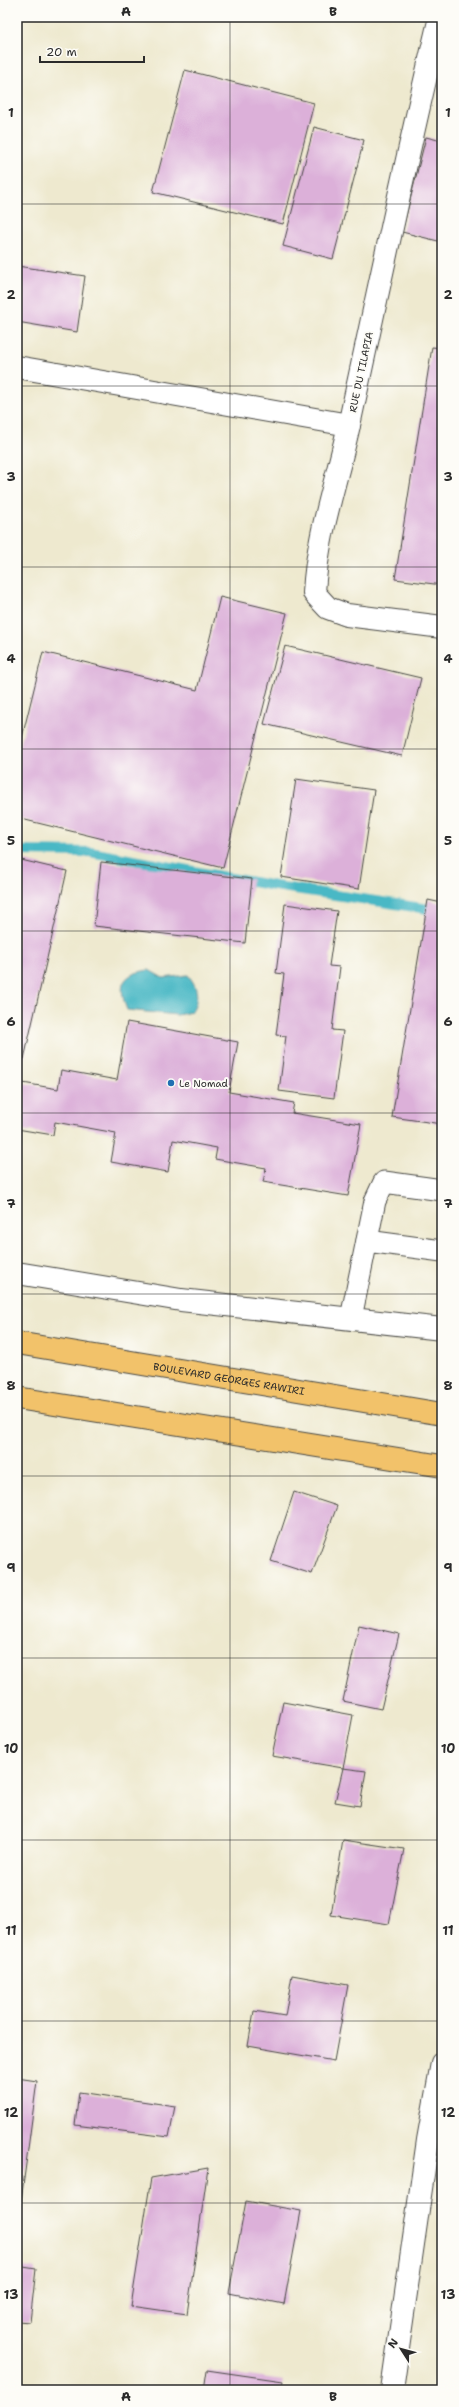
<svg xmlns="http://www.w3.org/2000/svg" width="459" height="2407" viewBox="0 0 459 2407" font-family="'Shantell Sans',sans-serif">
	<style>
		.water { fill: #4ab8c5; stroke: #3a7278 }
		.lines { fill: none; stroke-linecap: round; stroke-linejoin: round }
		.stream { stroke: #4ab8c5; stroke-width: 10 }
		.building { fill: #dcb0d9 }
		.lane-casing { stroke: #484844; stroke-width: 23 }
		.street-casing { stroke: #484844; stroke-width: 24 }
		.primary-casing { stroke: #484844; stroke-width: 24 }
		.lane { stroke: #fff; stroke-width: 21 }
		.street { stroke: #fff; stroke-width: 22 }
		.primary { stroke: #f2c26a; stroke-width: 22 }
		.grid { fill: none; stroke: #2b2b2b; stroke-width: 1; stroke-opacity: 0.55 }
		.poi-dot { fill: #1f6fb2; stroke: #fdfcf7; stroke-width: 1.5 }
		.labels { text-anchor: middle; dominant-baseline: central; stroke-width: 4; stroke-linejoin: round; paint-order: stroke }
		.street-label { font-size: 10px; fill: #2b2b2b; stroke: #fdfcf7 }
		.poi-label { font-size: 10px; fill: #2b2b2b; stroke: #fdfcf7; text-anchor: start }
		.neatline { fill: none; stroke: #2b2b2b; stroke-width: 1.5 }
		.grid-label { font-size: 13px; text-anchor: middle; font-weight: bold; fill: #2b2b2b }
	</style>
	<rect width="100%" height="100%" fill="#fdfcf7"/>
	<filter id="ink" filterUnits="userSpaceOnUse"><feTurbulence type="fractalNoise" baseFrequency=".025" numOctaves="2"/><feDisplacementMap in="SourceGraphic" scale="8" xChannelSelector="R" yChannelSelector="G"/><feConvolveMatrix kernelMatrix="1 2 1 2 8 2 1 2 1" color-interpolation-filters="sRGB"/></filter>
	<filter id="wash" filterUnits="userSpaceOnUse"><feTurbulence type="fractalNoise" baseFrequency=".012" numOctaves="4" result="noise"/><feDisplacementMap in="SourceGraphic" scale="16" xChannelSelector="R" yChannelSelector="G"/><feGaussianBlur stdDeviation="0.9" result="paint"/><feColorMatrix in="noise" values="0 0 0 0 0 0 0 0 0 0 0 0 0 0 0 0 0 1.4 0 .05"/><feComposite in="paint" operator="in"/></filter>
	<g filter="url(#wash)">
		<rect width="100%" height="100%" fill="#eee9cf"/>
		<path class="water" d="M149 970 163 978 188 975C198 987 200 999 191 1012L177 1015 127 1010C118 986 120 974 149 970Z"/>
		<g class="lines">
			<polyline class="stream" points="17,851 90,852 275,886 442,911"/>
		</g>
		<g id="blocks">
			<g class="building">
				<polygon points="153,17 172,17 172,20"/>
				<polygon points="185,70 314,103 283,224 153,192"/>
				<polygon points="314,127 364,140 333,259 283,246"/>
				<polygon points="426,137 442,141 442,242 402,232"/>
				<polygon points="17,266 85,276 77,332 17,322"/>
				<polygon points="432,347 442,348 442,585 395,579"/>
				<polygon points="220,597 287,613 223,868 17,818 17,758 43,652 197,690"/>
				<polygon points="285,646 421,678 402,756 264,724"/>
				<polygon points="441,738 442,739 442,758 438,757"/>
				<polygon points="296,779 374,790 359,889 281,877"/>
				<polygon points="17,859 67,871 24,1059 17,1057"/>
				<polygon points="101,862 252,879 245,943 94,926"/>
				<polygon points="428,900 442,903 442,1124 392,1117"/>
				<polygon points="285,904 337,911 329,966 340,967 332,1030 343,1031 334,1098 279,1091 286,1036 276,1035 284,974 276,973"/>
				<polygon points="127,1022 238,1042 229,1092 294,1103 292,1113 361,1124 348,1196 263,1182 266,1168 215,1159 217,1148 173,1140 168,1172 111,1162 116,1133 55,1122 53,1135 17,1129 17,1082 58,1089 61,1070 117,1080"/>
				<polygon points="294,1492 337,1506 312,1574 271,1561"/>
				<polygon points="359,1625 399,1634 381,1709 343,1701"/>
				<polygon points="283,1702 353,1715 343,1768 272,1756"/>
				<polygon points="343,1768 366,1771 360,1806 335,1802"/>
				<polygon points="343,1840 404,1849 389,1924 331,1915"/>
				<polygon points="292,1975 348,1985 334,2061 248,2046 254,2011 285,2016"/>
				<polygon points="17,2078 37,2081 18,2224 17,2224"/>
				<polygon points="79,2092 175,2106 169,2137 75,2125"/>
				<polygon points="208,2168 187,2314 131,2306 151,2178"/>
				<polygon points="246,2201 301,2211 284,2304 229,2293"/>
				<polygon points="17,2266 36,2269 30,2322 17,2321"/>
				<polygon points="207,2370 283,2381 282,2390 204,2390"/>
			</g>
		</g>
	</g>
	<g filter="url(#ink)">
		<use href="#blocks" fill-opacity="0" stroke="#484844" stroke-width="1"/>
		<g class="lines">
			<g class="lane-casing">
				<g id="lane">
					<polyline points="367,1241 442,1251"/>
					<polyline points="351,1318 375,1201 384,1182 442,1190"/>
				</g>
			</g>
			<g class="street-casing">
				<g id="street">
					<path d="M440 17C408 149 380 283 351 416 339 474 317 533 314 593L328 608 347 615 442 627"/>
					<polyline points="17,367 349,425"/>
					<polyline points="17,1273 181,1300 442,1329"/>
					<polyline points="392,2390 428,2140 442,2063"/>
				</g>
			</g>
			<g class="primary-casing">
				<g id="primary">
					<path id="s1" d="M17 1343 442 1414"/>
					<polyline points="17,1398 442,1466"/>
				</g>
			</g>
			<use href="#lane" class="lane"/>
			<use href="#street" class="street"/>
			<use href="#primary" class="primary"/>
		</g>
	</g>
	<path class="grid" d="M230 17V2390M17 204H442M17 386H442M17 567H442M17 749H442M17 931H442M17 1113H442M17 1294H442M17 1476H442M17 1658H442M17 1840H442M17 2021H442M17 2203H442"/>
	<circle class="poi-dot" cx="171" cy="1083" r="4"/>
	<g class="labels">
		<g class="street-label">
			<text transform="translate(361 372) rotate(-78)">RUE DU TILAPIA</text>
			<text stroke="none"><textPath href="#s1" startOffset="215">BOULEVARD GEORGES RAWIRI</textPath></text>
		</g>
		<g class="poi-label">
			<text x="179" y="1083">Le Nomad</text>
		</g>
	</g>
	<rect width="459" height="2407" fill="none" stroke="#fdfcf7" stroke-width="44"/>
	<g transform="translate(401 2349) rotate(306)" stroke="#fdfcf7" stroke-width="3" paint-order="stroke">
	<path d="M0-3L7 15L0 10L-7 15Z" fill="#2b2b2b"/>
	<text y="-6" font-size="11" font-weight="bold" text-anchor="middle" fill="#2b2b2b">N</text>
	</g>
	<path d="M40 56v6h104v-6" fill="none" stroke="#2b2b2b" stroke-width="2"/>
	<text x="46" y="56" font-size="12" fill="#2b2b2b" stroke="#fdfcf7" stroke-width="3" paint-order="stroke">20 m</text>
	<rect x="22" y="22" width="415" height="2363" class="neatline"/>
	<g class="grid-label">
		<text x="126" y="16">A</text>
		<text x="333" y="16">B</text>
		<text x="11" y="117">1</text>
		<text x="448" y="117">1</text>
		<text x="11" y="299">2</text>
		<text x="448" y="299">2</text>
		<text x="11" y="481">3</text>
		<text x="448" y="481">3</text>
		<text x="11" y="663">4</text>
		<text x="448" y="663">4</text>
		<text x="11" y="845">5</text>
		<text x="448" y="845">5</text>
		<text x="11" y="1026">6</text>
		<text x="448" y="1026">6</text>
		<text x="11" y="1208">7</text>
		<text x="448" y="1208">7</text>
		<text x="11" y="1390">8</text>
		<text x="448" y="1390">8</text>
		<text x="11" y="1572">9</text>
		<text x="448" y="1572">9</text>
		<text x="11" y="1753">10</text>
		<text x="448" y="1753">10</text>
		<text x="11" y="1935">11</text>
		<text x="448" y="1935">11</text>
		<text x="11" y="2117">12</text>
		<text x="448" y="2117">12</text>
		<text x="11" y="2299">13</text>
		<text x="448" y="2299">13</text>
		<text x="126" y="2401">A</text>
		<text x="333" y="2401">B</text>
	</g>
</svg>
